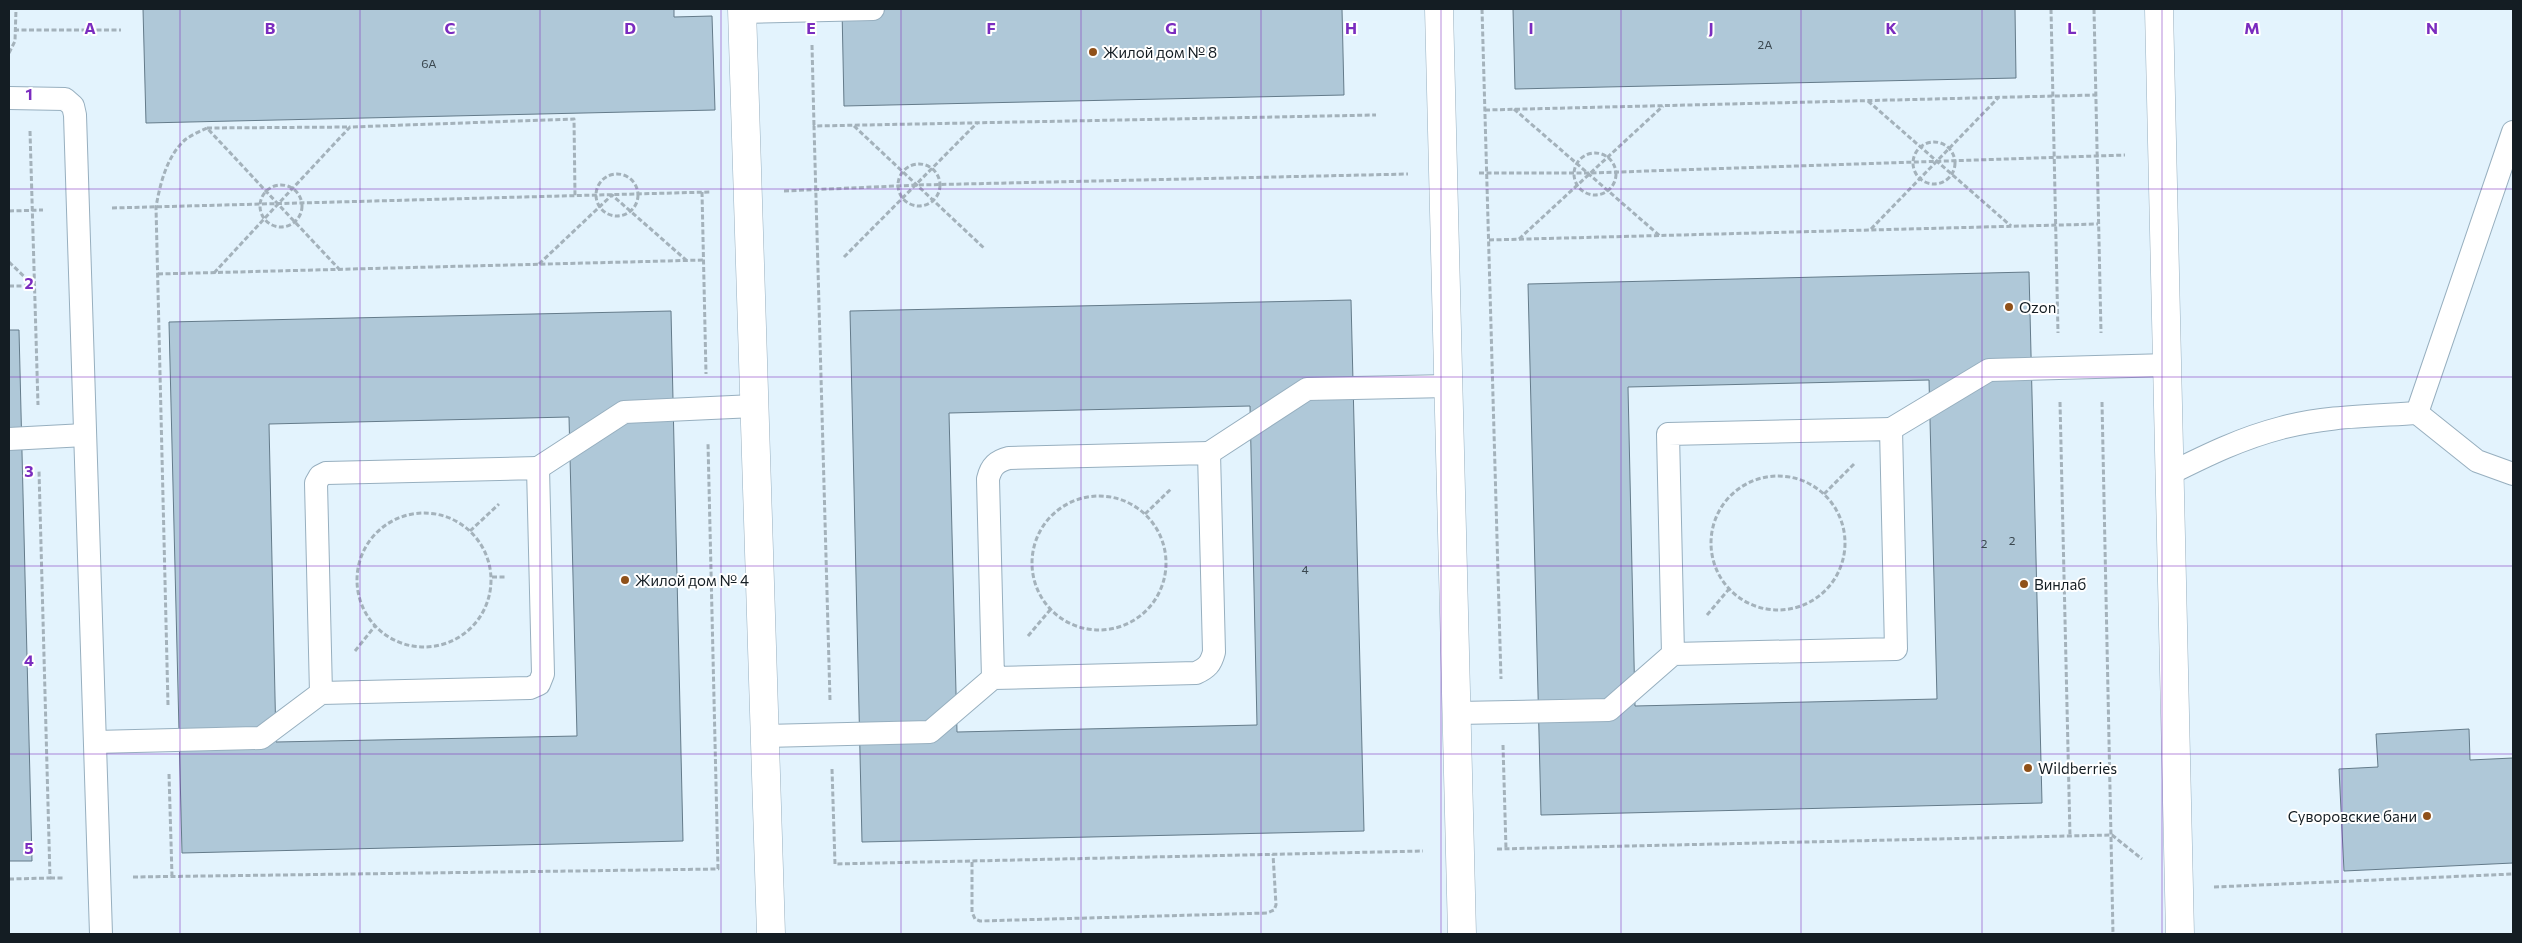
<svg xmlns="http://www.w3.org/2000/svg" width="2522" height="943" viewBox="0 0 2522 943" font-family="Commissioner,sans-serif">
	<style>
		.building { fill: #afc8d8; stroke: #647b8a; fill-rule: evenodd }
		.lines { fill: none; stroke-linecap: round; stroke-linejoin: round }
		.service-casing { stroke: #97afbf; stroke-width: 24 }
		.minor-casing { stroke: #97afbf; stroke-width: 29 }
		.path { stroke: #a4b2bb; stroke-width: 3; stroke-dasharray: 5 2.5; stroke-linecap: butt }
		.service { stroke: #fff; stroke-width: 22 }
		.minor { stroke: #fff; stroke-width: 28 }
		.grid { fill: none; stroke: #7b2cbf; stroke-width: 1; stroke-opacity: 0.55 }
		.poi-dot { fill: #905119; stroke: #fff; stroke-width: 2 }
		.labels { text-anchor: middle; dominant-baseline: central; stroke-width: 4; stroke-linejoin: round; paint-order: stroke }
		.number-label { font-size: 12px; fill: #3b4850 }
		.poi-label { font-size: 15px; fill: #141d23; stroke: #fff; text-anchor: start }
		.grid-label { font-size: 16px; text-anchor: middle; font-weight: bold; fill: #7b2cbf; stroke: #fff; stroke-width: 4; stroke-linejoin: round; paint-order: stroke }
	</style>
	<rect width="100%" height="100%" fill="#e3f3fd"/>
	<g class="building">
		<polygon points="143,9 674,9 674,17 712,16 715,110 146,123"/>
		<polygon points="842,9 1342,9 1344,95 844,106"/>
		<polygon points="1513,9 2015,9 2016,78 1515,89"/>
		<path d="M2029 272 2042 803 1541 815 1528 284ZM1929 380 1937 699 1635 706 1628 387Z"/>
		<path d="M1351 300 1364 831 862 842 850 311ZM1250 406 1257 725 957 732 949 413Z"/>
		<path d="M671 311 683 841 182 853 169 322ZM569 417 577 736 276 742 269 424Z"/>
		<polygon points="9,330 19,330 32,861 9,861"/>
		<polygon points="2469,729 2470,760 2513,758 2513,863 2344,871 2339,769 2378,767 2376,734"/>
	</g>
	<g class="lines">
		<g class="service-casing">
			<g id="service">
				<polyline points="742,12 873,9"/>
				<polyline points="9,98 65,99 73,106 75,115 101,934"/>
				<polyline points="2417,413 2477,461 2513,474"/>
				<polyline points="1891,429 1989,370 2168,365"/>
				<polyline points="9,439 85,435"/>
				<polyline points="1209,453 1307,389 1448,386"/>
				<polyline points="538,468 624,412 754,406"/>
				<path d="M2171 473C2207 455 2242 438 2281 428 2324 416 2373 416 2417 413L2513 132"/>
				<polyline points="1457,713 1609,710 1673,654 1896,649 1891,429 1668,434 1673,654"/>
				<path d="M765 736 930 732 993 678 1196 673C1207 668 1211 664 1214 652L1209 453 1009 458C997 461 991 466 988 479L993 678"/>
				<polyline points="95,742 261,738 321,693 530,688 539,684 543,674 538,468 326,473 320,476 316,483 321,693"/>
			</g>
		</g>
		<g class="minor-casing">
			<g id="minor">
				<polyline points="742,9 771,934"/>
				<polyline points="1439,9 1462,934"/>
				<polyline points="2159,9 2180,934"/>
			</g>
		</g>
		<g class="path">
			<polyline points="1482,9 1501,679"/>
			<polyline points="2051,9 2058,333"/>
			<polyline points="2094,9 2101,333"/>
			<polyline points="14,30 121,30"/>
			<polyline points="812,45 814,126"/>
			<polyline points="9,53 15,41 16,9"/>
			<polyline points="1868,101 2011,226"/>
			<polyline points="1514,109 1660,236"/>
			<polyline points="1485,110 2096,95"/>
			<polyline points="854,126 985,249"/>
			<polyline points="207,128 350,127"/>
			<polyline points="30,131 38,405"/>
			<circle cx="1934" cy="163" r="21"/>
			<circle cx="1595" cy="174" r="21"/>
			<circle cx="919" cy="185" r="21"/>
			<polyline points="1479,173 1588,173 2125,155"/>
			<circle cx="617" cy="195" r="21"/>
			<circle cx="281" cy="206" r="21"/>
			<polyline points="784,191 918,185 1408,174"/>
			<polyline points="702,192 706,374"/>
			<polyline points="112,208 710,192"/>
			<polyline points="9,211 43,210"/>
			<polyline points="1871,229 1998,98"/>
			<polyline points="1519,239 1663,106"/>
			<polyline points="1489,240 2098,224"/>
			<polyline points="844,257 977,123"/>
			<polyline points="9,262 34,286"/>
			<polyline points="539,264 612,195 686,260"/>
			<polyline points="214,273 278,204 339,269"/>
			<polyline points="158,274 704,260"/>
			<polyline points="9,286 33,286"/>
			<polyline points="2060,402 2070,836"/>
			<polyline points="2102,402 2113,934"/>
			<circle cx="1778" cy="543" r="67"/>
			<polyline points="1824,494 1854,464"/>
			<circle cx="1099" cy="563" r="67"/>
			<circle cx="424" cy="580" r="67"/>
			<polyline points="1145,514 1172,488"/>
			<polyline points="470,531 499,504"/>
			<polyline points="492,577 506,577"/>
			<polyline points="1707,615 1729,589"/>
			<polyline points="1028,636 1050,610"/>
			<polyline points="355,651 375,626"/>
			<polyline points="830,700 814,126 1376,115"/>
			<path d="M168 705 156 207C160 184 167 155 186 139 192 135 200 131 207 128L278 204 350 127 574 119 575 196"/>
			<polyline points="1503,745 1506,849"/>
			<polyline points="832,769 835,864 1423,851"/>
			<polyline points="169,774 172,876"/>
			<polyline points="1497,849 2112,835 2142,859"/>
			<polyline points="972,862 972,912 975,919 980,921 1267,913 1274,910 1276,905 1273,854"/>
			<polyline points="133,877 718,869 708,443"/>
			<polyline points="50,878 64,878"/>
			<polyline points="9,879 50,878 39,471"/>
			<polyline points="2214,887 2513,874"/>
		</g>
		<use href="#service" class="service"/>
		<use href="#minor" class="minor"/>
	</g>
	<path class="grid" d="M180 9V934M360 9V934M540 9V934M721 9V934M901 9V934M1081 9V934M1261 9V934M1441 9V934M1621 9V934M1801 9V934M1982 9V934M2162 9V934M2342 9V934M9 189H2513M9 377H2513M9 566H2513M9 754H2513"/>
	<g class="poi-dot">
		<circle cx="1093" cy="52" r="5"/>
		<circle cx="2009" cy="307" r="5"/>
		<circle cx="625" cy="580" r="5"/>
		<circle cx="2024" cy="584" r="5"/>
		<circle cx="2028" cy="768" r="5"/>
		<circle cx="2427" cy="816" r="5"/>
	</g>
	<g class="labels">
		<g class="number-label">
			<text x="1765" y="44">2А</text>
			<text x="429" y="63">6А</text>
			<text x="2012" y="540">2</text>
			<text x="1984" y="543">2</text>
			<text x="1305" y="569">4</text>
		</g>
		<g class="poi-label">
			<text x="1103" y="52">Жилой дом № 8</text>
			<text x="2019" y="307">Ozon</text>
			<text x="635" y="580">Жилой дом № 4</text>
			<text x="2034" y="584">Винлаб</text>
			<text x="2038" y="768">Wildberries</text>
			<text x="2417" y="816" text-anchor="end">Суворовские бани</text>
		</g>
	</g>
	<g class="grid-label">
		<text x="90" y="34">A</text>
		<text x="270" y="34">B</text>
		<text x="450" y="34">C</text>
		<text x="630" y="34">D</text>
		<text x="811" y="34">E</text>
		<text x="991" y="34">F</text>
		<text x="1171" y="34">G</text>
		<text x="1351" y="34">H</text>
		<text x="1531" y="34">I</text>
		<text x="1711" y="34">J</text>
		<text x="1891" y="34">K</text>
		<text x="2072" y="34">L</text>
		<text x="2252" y="34">M</text>
		<text x="2432" y="34">N</text>
		<text x="29" y="100">1</text>
		<text x="29" y="289">2</text>
		<text x="29" y="477">3</text>
		<text x="29" y="666">4</text>
		<text x="29" y="854">5</text>
	</g>
	<rect width="2522" height="943" fill="none" stroke="#141d23" stroke-width="20"/>
</svg>
